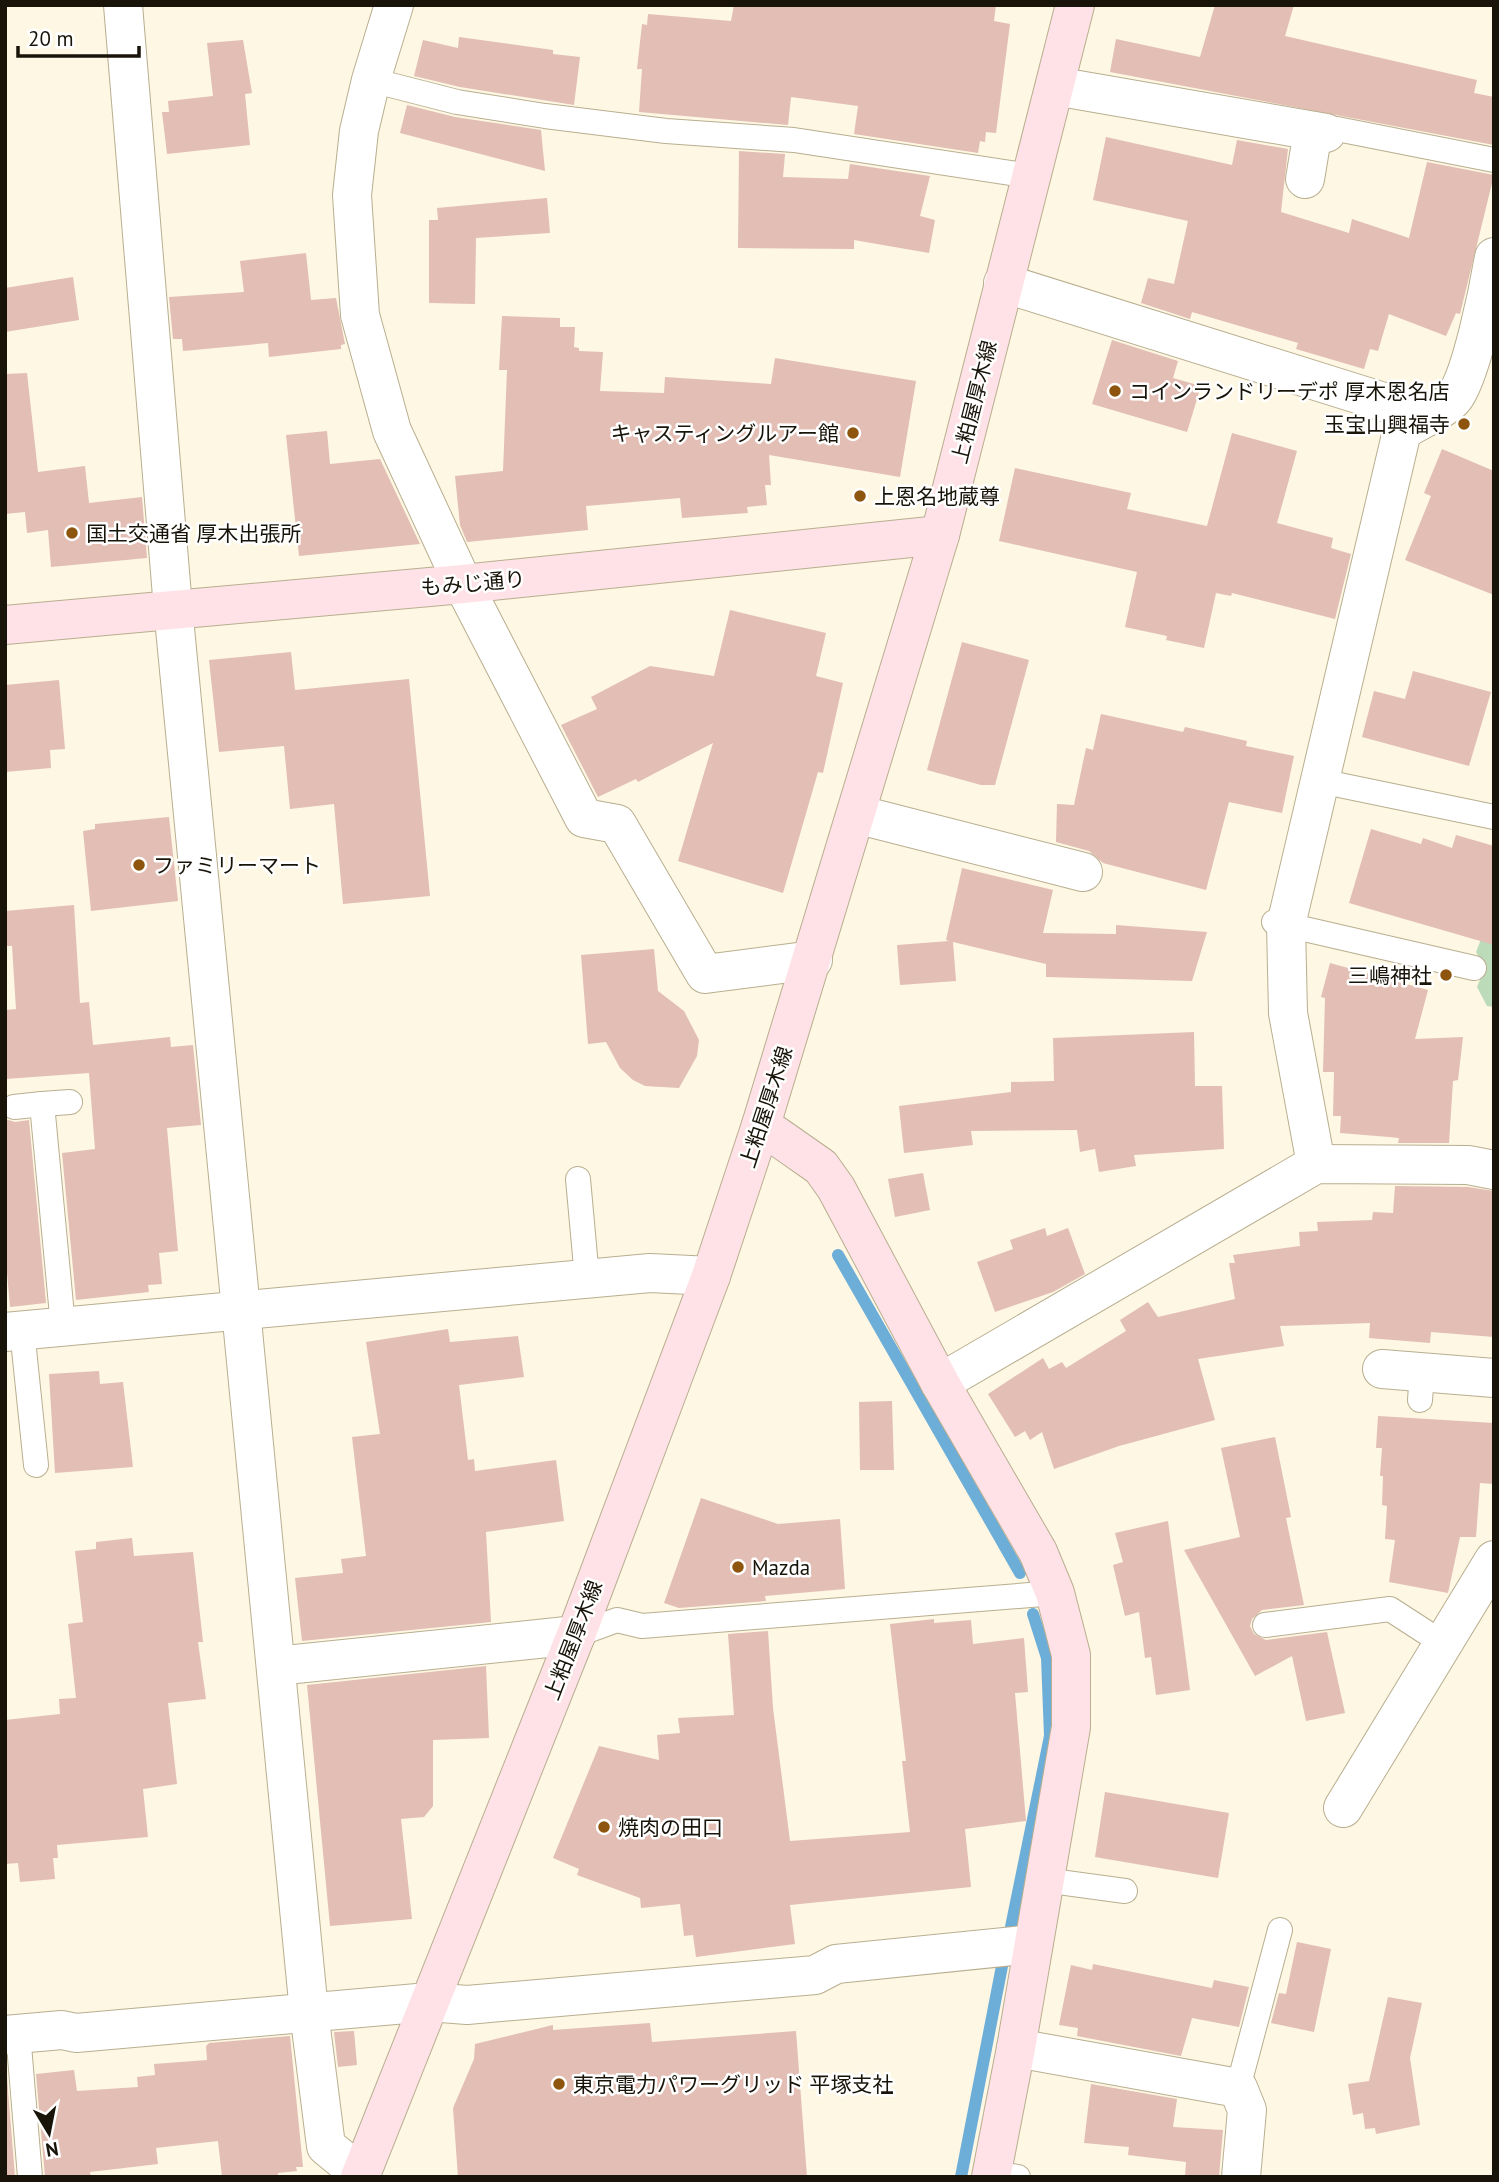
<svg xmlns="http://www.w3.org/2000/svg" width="1499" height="2182" viewBox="0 0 1499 2182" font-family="'PT Sans','Noto Sans JP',sans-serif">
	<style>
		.green { fill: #bcdcb9 }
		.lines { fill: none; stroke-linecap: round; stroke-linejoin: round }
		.stream { stroke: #6daed9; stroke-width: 12 }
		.building { fill: #e3beb4 }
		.lane-casing { stroke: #b9ae8f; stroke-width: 26 }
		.street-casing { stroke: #b9ae8f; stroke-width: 40 }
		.secondary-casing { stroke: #b9ae8f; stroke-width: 40 }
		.lane { stroke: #fff; stroke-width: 24 }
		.street { stroke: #fff; stroke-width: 38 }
		.secondary { stroke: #fee2e7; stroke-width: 38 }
		.poi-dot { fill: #8e550e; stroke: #fff; stroke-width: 2.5 }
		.labels { text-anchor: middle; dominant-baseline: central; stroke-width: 5; stroke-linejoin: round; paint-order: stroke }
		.poi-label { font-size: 21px; fill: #181409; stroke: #fff; text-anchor: start }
		.street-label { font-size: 21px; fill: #181409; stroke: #fff }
	</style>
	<rect width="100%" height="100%" fill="#fdf7e3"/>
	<polygon class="green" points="1494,928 1494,1007 1487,1006 1477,987 1485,967 1476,952 1485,929"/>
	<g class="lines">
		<g class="stream">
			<polyline points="838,1255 1020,1573"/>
			<polyline points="1011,1927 1050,1736 1047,1658 1033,1614"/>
			<polyline points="961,2177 1003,1961"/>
		</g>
	</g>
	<g class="building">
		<polygon points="734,5 996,5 994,21 1010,24 996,133 986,132 985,142 980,141 978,153 854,134 858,106 791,97 788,125 639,112 642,69 637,69 642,24 647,25 648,14 731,21"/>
		<polygon points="1215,5 1294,5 1285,36 1477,80 1474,93 1494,97 1494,145 1110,72 1116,39 1200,57"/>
		<polygon points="459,37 553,50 553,54 580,57 574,105 460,87 414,76 423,40 458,48"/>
		<polygon points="243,40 252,93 245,94 250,145 167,154 162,112 169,112 168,101 213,96 207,43"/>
		<polygon points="407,105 455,117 541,130 545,171 400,133"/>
		<polygon points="1106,137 1232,165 1237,140 1288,149 1281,212 1349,233 1352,219 1409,238 1427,162 1494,175 1460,314 1456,313 1446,336 1389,314 1378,351 1370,349 1364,369 1296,349 1298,343 1192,312 1190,319 1141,303 1148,278 1174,284 1188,221 1093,200"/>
		<polygon points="739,151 785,154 783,177 848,179 850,164 930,176 920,216 935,220 929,253 854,240 854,249 738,248"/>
		<polygon points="547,198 550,233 476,238 475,304 429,303 429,220 438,220 437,208"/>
		<polygon points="306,253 311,300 336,298 345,344 341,345 341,349 269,357 268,343 183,351 182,339 173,339 169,297 244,292 240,261"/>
		<polygon points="73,277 79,320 5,332 5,288"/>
		<polygon points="502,316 560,318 560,327 575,327 574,347 579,348 579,351 603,352 600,391 664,393 665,377 771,384 775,358 916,381 900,477 769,455 771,485 765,485 767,505 747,507 748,513 682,518 680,498 586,506 588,530 467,542 460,525 455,476 503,471 507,370 499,370"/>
		<polygon points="1112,340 1178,361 1173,378 1201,386 1187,432 1092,404"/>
		<polygon points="27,373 38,472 85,466 89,503 142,497 147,558 51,567 48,530 27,533 25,512 5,514 5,374"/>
		<polygon points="327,431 330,464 380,459 420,544 299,556 286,435"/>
		<polygon points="1232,433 1297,451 1277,523 1333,538 1331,548 1351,554 1335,619 1232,593 1231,596 1216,593 1204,648 1166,640 1167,636 1125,627 1137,572 999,541 1015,468 1131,493 1127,509 1207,526"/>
		<polygon points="1442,449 1494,471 1494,595 1405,560 1431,496 1424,493"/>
		<polygon points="730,610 826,633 816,676 843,683 823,773 818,772 783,893 678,861 713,743 638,782 636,779 598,797 561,725 597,709 591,697 650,666 714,676"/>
		<polygon points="962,642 1029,660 995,785 981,785 927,770"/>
		<polygon points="291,652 295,690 409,679 430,896 343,904 334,804 290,809 284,746 219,752 209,660"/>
		<polygon points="1413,671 1491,692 1469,766 1362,737 1374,691 1405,699"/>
		<polygon points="59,680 65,749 50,750 51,768 5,772 5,685"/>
		<polygon points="1101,714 1183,732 1185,727 1247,741 1246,746 1294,756 1282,813 1229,802 1206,890 1103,863 1089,851 1056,842 1057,804 1074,805 1086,748 1093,750"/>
		<polygon points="169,817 178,901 91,911 83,831 95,829 95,824"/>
		<polygon points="1371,829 1421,844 1423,838 1452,848 1456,835 1494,846 1494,945 1349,903"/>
		<polygon points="962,868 1053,890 1043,933 1116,934 1116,925 1207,932 1192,981 1046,977 1046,964 953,942 956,981 900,985 897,945 949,941 946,940"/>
		<polygon points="74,905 80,1003 89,1002 93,1045 170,1037 171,1047 193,1045 201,1125 167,1128 178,1251 159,1253 162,1284 148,1285 149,1292 76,1300 62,1153 95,1149 89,1073 5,1079 5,1010 16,1009 12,946 5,946 5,911"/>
		<polygon points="654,949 658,991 684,1011 699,1040 697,1056 679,1088 645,1086 633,1080 620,1068 606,1042 588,1044 581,955"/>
		<polygon points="1330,963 1428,990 1415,1039 1463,1037 1458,1080 1453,1081 1449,1143 1398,1143 1399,1138 1389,1137 1340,1133 1341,1116 1333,1116 1334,1072 1323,1072 1325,998 1321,997"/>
		<polygon points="1194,1032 1195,1086 1222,1086 1224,1149 1134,1155 1136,1166 1099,1172 1095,1149 1080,1152 1077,1130 971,1131 973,1145 904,1153 899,1106 1011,1092 1011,1082 1054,1081 1053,1038"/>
		<polygon points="5,1119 15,1122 29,1120 46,1303 10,1307 5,1249"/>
		<polygon points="923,1173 930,1210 895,1217 888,1179"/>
		<polygon points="1395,1186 1468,1187 1494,1191 1494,1337 1431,1332 1430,1343 1369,1338 1370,1323 1280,1326 1284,1346 1198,1359 1215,1420 1119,1446 1054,1469 1042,1432 1030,1440 1025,1431 1015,1437 988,1394 1043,1358 1049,1369 1062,1362 1066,1368 1126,1331 1120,1320 1148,1302 1158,1317 1235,1299 1229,1263 1235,1263 1233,1255 1300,1246 1299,1232 1318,1231 1317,1222 1372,1220 1373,1212 1393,1213"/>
		<polygon points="1045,1228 1047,1236 1068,1228 1085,1274 1053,1292 995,1312 977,1262 1013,1249 1010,1240"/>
		<polygon points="448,1329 450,1342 518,1336 524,1377 459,1385 468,1460 474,1459 475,1471 556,1460 564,1521 486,1532 491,1622 302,1641 295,1578 343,1573 341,1559 366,1556 352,1437 380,1434 366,1342"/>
		<polygon points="99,1371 100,1384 123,1382 133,1467 55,1473 49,1374"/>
		<polygon points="892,1401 894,1470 860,1470 859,1402"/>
		<polygon points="1378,1416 1494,1423 1494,1484 1480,1483 1476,1537 1460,1537 1448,1593 1389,1582 1395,1540 1385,1539 1387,1506 1382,1505 1383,1476 1380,1476 1382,1448 1376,1448"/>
		<polygon points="1275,1437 1291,1517 1286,1518 1304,1605 1262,1610 1252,1619 1250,1626 1254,1634 1266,1640 1327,1632 1345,1713 1306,1721 1292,1656 1255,1676 1184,1550 1240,1537 1221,1448"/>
		<polygon points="701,1498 778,1524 840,1519 845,1589 765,1596 766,1601 679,1608 664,1603"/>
		<polygon points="1168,1521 1190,1690 1156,1695 1151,1657 1145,1658 1139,1612 1125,1616 1113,1565 1123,1562 1115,1533"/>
		<polygon points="132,1538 134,1556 193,1552 203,1642 198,1642 206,1699 168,1703 177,1784 143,1789 148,1837 57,1845 58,1858 53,1858 55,1879 20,1882 18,1863 5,1864 5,1720 60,1714 59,1699 76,1698 68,1624 83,1622 75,1551 96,1549 96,1542"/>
		<polygon points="934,1619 934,1623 971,1620 973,1644 1024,1638 1028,1692 1015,1693 1026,1821 965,1829 971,1887 790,1905 795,1944 696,1957 693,1935 684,1936 680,1904 641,1908 640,1898 577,1875 579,1869 553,1858 599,1746 659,1760 657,1735 680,1733 678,1718 734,1715 728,1634 768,1631 773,1708 790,1841 910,1832 902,1761 906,1761 890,1624"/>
		<polygon points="486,1666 489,1738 433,1740 433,1806 424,1817 401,1819 412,1919 330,1926 307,1685"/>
		<polygon points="1105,1792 1229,1813 1218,1878 1095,1857"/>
		<polygon points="1297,1942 1331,1949 1314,2032 1271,2023 1279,1993 1286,1994"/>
		<polygon points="1093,1964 1212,1988 1214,1980 1249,1987 1239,2027 1192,2018 1181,2056 1077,2036 1078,2028 1059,2025 1071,1965 1092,1970"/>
		<polygon points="1388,1997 1422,2003 1410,2058 1420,2125 1376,2134 1375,2128 1365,2129 1363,2113 1353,2115 1348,2084 1369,2081"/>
		<polygon points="650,2023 652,2042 796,2031 807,2177 458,2177 453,2108 474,2059 475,2044 553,2025 553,2030"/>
		<polygon points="354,2031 357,2065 338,2067 334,2032"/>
		<polygon points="290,2036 303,2167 296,2167 297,2171 278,2173 278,2177 222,2177 218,2141 156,2148 158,2164 90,2172 91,2177 45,2177 36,2074 74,2070 77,2091 138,2087 137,2077 155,2075 154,2064 207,2060 206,2046 209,2043"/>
		<polygon points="5,2077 7,2077 15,2177 5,2177"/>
		<polygon points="1091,2084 1177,2099 1173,2127 1223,2130 1219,2177 1185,2177 1186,2162 1128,2155 1129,2147 1084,2143"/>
	</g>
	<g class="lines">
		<g class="lane-casing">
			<g id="lane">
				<polyline points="371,80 457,102 545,116 666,131 794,140 1030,176"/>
				<polyline points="1326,133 1337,129 1494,160"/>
				<polyline points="1320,781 1494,817"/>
				<polyline points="1274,922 1474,968"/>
				<polyline points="42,1104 70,1102"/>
				<polyline points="14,1107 42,1104 63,1326"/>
				<polyline points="578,1179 587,1278"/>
				<polyline points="22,1330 36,1465"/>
				<polyline points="1420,1400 1422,1373"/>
				<polyline points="1265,1625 1390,1609 1444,1644"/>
				<polyline points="576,1635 617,1620 642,1626 1055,1593"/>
				<polyline points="1044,1880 1125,1891"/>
				<polyline points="18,2033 30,2177"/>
				<polyline points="1238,2088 1280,1930"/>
				<polyline points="991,2173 1018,2177"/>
			</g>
		</g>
		<g class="street-casing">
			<g id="street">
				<polyline points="123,5 173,608 309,2012 326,2146 361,2175"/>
				<polyline points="394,5 371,80 359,131 352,195 360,315 392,431 463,584 584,818 617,824 705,974 813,960"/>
				<polyline points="1055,86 1326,133"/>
				<polyline points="1305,179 1313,131"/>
				<polyline points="1003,283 1425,415"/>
				<polyline points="856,814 1083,872"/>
				<path d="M1316 1164 1288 1013 1286 925 1402 431C1414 423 1445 409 1453 399 1471 379 1489 287 1494 257"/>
				<polyline points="5,1332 650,1273 711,1276"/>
				<polyline points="1382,1369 1494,1378"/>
				<polyline points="940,1383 1316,1164 1468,1165 1494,1170"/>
				<polyline points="276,1666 576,1635"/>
				<polyline points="1343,1808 1494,1560"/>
				<polyline points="5,2035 62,2030 76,2033 429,2002 467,2005 815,1975 836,1964 1033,1944"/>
				<polyline points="1016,2048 1238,2088 1247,2110 1241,2177"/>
			</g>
		</g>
		<g class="secondary-casing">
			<g id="secondary">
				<polyline points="5,625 463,584 940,535"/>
				<polyline points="761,1125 821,1167 836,1188 940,1383 1038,1552 1055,1593 1071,1655 1071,1727 1016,2048 991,2177"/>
				<polyline points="360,2177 576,1635 711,1276 761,1125 940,535 1075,5"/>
			</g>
		</g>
		<use href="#lane" class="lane"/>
		<use href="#street" class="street"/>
		<use href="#secondary" class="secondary"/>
	</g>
	<g class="poi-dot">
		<circle cx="1115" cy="391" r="7"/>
		<circle cx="1464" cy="424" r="7"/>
		<circle cx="853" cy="433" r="7"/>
		<circle cx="860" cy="496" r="7"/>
		<circle cx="72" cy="533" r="7"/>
		<circle cx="139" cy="865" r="7"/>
		<circle cx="1446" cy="975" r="7"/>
		<circle cx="738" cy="1567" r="7"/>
		<circle cx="604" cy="1827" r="7"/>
		<circle cx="559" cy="2084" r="7"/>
	</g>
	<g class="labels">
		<g class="poi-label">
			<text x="1129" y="391">コインランドリーデポ 厚木恩名店</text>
			<text x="1450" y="424" text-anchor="end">玉宝山興福寺</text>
			<text x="839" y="433" text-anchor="end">キャスティングルアー館</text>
			<text x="874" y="496">上恩名地蔵尊</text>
			<text x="86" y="533">国土交通省 厚木出張所</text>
			<text x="153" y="865">ファミリーマート</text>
			<text x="1432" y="975" text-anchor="end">三嶋神社</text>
			<text x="752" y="1567">Mazda</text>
			<text x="618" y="1827">焼肉の田口</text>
			<text x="573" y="2084">東京電力パワーグリッド 平塚支社</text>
		</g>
		<g class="street-label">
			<text transform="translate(974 402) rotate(-76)">上粕屋厚木線</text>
			<text transform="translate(473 583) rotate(-5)">もみじ通り</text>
			<text transform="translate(766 1107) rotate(-72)">上粕屋厚木線</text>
			<text transform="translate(573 1640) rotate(-69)">上粕屋厚木線</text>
		</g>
	</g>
	<rect width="1499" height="2182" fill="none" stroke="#181409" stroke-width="14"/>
	<g transform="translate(49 2133) rotate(170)" stroke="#ffffff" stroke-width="5" paint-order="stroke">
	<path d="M0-5L12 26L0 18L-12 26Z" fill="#181409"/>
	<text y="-10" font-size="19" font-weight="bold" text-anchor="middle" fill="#181409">N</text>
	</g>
	<path d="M18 46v10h121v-10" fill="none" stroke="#181409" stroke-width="3.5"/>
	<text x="28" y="46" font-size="21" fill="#181409" stroke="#ffffff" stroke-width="5" paint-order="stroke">20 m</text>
</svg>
